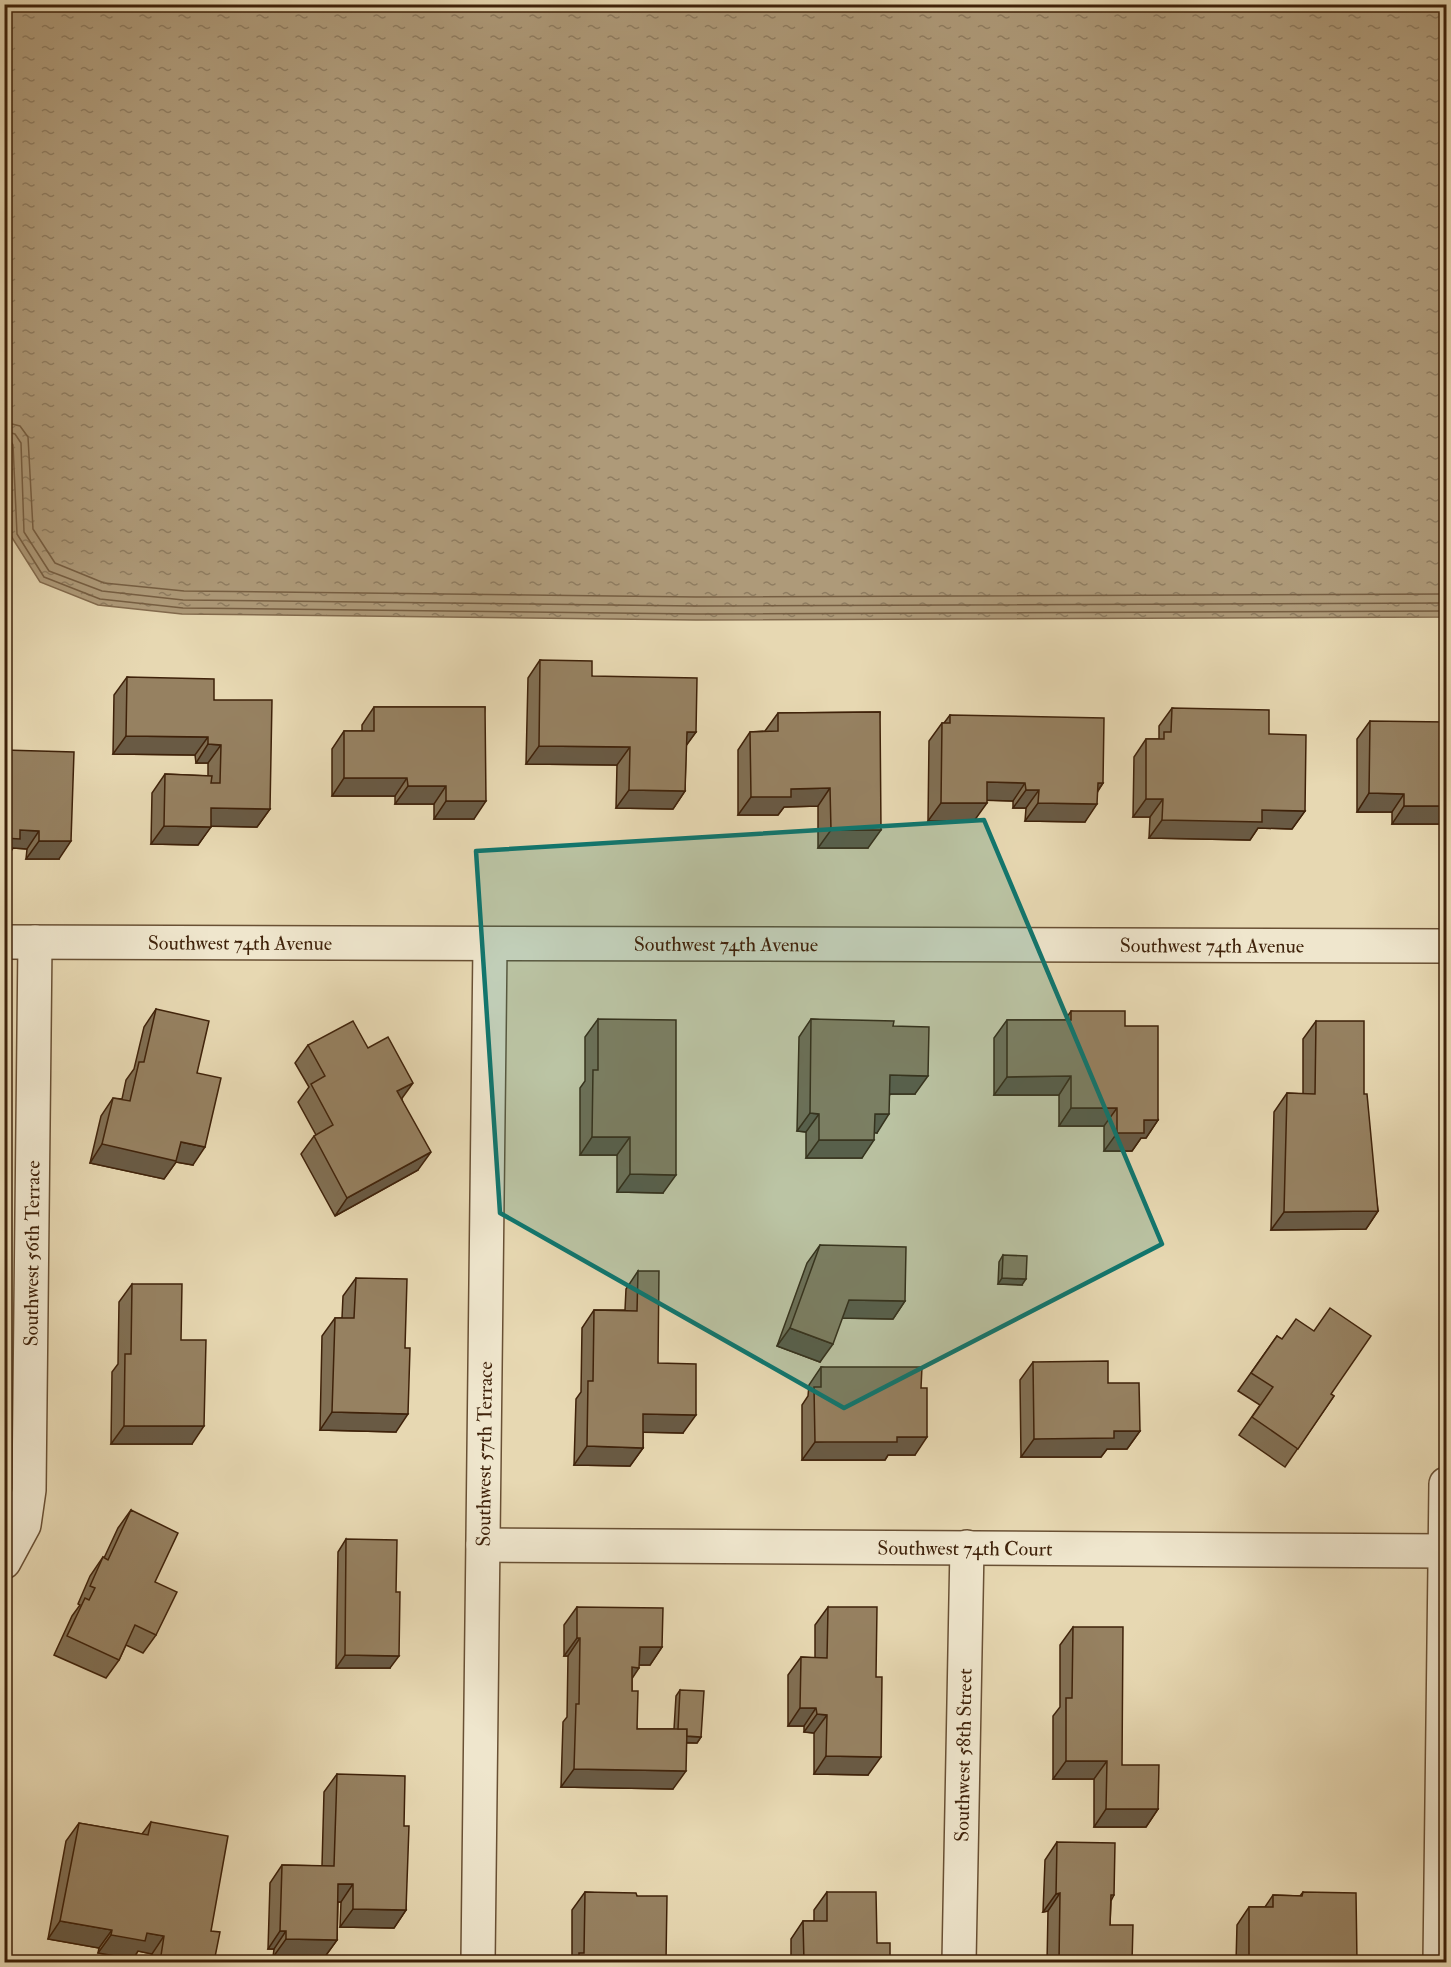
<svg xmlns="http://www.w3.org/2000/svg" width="1451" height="1967" viewBox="0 0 1451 1967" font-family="'IM FELL Double Pica',serif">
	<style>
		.water { fill: url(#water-ripples); stroke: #826a4d; stroke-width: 1.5 }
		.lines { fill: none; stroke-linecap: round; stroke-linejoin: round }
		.shore { stroke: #765e42; stroke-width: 1.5 }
		.street-casing { stroke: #695034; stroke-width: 36 }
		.street { stroke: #efe6cd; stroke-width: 33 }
		.wall { fill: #816f53; stroke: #3f220a; stroke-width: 1.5 }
		.shaded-wall { fill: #695a44; stroke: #3f220a; stroke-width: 1.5 }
		.building { fill: #968161; stroke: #3f220a; stroke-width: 1.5 }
		.marked { fill: #0f766e; fill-opacity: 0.2; stroke: #0f766e; stroke-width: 4.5; stroke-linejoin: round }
		.labels { text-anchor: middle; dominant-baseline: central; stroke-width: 5; stroke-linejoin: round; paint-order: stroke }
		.street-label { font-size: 20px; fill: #3f220a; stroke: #efe6cd }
	</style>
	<defs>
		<pattern id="water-ripples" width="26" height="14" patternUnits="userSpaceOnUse" patternTransform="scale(1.5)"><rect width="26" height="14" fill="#ae9a79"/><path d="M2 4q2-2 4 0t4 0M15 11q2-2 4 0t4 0" fill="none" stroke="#8f7d61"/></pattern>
	</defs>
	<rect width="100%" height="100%" fill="#e7d8b2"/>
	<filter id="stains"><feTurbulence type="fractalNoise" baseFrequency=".00333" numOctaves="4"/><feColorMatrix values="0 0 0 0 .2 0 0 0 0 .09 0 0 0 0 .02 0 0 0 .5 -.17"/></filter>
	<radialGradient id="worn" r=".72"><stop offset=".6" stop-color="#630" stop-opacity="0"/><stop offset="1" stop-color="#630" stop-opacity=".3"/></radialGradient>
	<polygon class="water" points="4,5 1446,5 1446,617 696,620 182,614 98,605 40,582 11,536 5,266"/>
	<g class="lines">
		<g class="shore">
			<polyline points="4,422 20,426 28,437 33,529 55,563 104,583 184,591 696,597 1446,594"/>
			<polyline points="4,431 15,434 21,443 24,532 49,571 102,591 183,600 696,606 1446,603"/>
			<polyline points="4,439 10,440 13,445 17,534 44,577 100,599 183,608 696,614 1446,611"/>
		</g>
		<g class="street-casing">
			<g id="street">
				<path id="s1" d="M4 942 1446 946"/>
				<path id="s2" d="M483 1545 1446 1551"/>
				<path id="s3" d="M4 1562 24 1525 29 1490 35 942"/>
				<path id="s4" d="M478 1962 490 945"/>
				<path id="s5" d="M959 1962 967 1547"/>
				<polyline points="1440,1962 1446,1484"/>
			</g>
		</g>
		<use href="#street" class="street"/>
	</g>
	<g class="wall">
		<polygon points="540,660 592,676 696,732 686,745 685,791 673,809 616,808 617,765 526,764 528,678"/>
		<polygon points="127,677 214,700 270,809 257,827 211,826 198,845 151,844 152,793 165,774 208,776 208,763 196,763 195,755 113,754 114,695"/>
		<polygon points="374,707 485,707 474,819 434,819 434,804 395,804 395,796 332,796 332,749 344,731 362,731 362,725"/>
		<polygon points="1172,708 1269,734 1305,811 1292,829 1258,828 1250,840 1149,838 1150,817 1133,817 1134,757 1146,739 1159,739 1159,726"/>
		<polygon points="880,712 868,848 818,848 818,806 784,807 778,815 738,815 738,750 750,732 765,731 778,713"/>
		<polygon points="950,715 1103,783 1098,791 1085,822 1025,821 1026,808 1013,808 1013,801 987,800 974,821 928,821 929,741 942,723 944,723"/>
		<polygon points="1370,721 1446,824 1392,824 1392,812 1357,812 1357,739"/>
		<polygon points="4,750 59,859 26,859 27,849 13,848 7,857"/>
		<polygon points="156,1009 197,1073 193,1165 176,1162 164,1179 90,1163 101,1116 113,1098 122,1099 126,1080 134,1069 144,1027"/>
		<polygon points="1071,1011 1125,1026 1158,1120 1146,1138 1141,1138 1132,1151 1104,1151 1104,1126 1059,1126 1059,1095 994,1095 994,1038 1007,1020 1065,1020"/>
		<polygon points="598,1019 663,1193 617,1192 617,1155 580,1155 580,1088 585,1081 585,1037"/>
		<polygon points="811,1019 893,1026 915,1094 890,1094 877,1133 874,1132 862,1158 806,1158 806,1132 797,1131 799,1037"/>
		<polygon points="1316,1021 1364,1094 1378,1211 1366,1229 1271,1230 1274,1112 1287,1093 1303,1094 1303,1039"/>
		<polygon points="308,1045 368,1048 402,1099 418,1170 335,1216 301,1154 314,1136 316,1135 298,1102 309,1087 295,1063"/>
		<polygon points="820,1245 905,1301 893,1319 842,1318 820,1362 777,1346 807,1263"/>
		<polygon points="1003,1255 1022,1285 998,1284 999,1262"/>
		<polygon points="638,1271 658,1363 683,1433 643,1432 643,1448 630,1466 574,1465 576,1399 581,1392 582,1328 594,1310 625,1310 626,1289"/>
		<polygon points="356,1278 405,1348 396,1432 320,1430 322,1336 335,1318 342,1318 343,1296"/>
		<polygon points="132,1284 192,1444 111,1444 112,1372 118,1364 119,1302"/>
		<polygon points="1277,1336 1331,1394 1334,1396 1285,1467 1239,1435 1260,1405 1238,1391"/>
		<polygon points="1033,1362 1108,1383 1140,1431 1127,1449 1107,1449 1101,1457 1021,1457 1020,1380"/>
		<polygon points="821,1367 921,1388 915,1455 888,1455 885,1460 802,1460 802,1405 808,1396 809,1385"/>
		<polygon points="131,1510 155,1582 156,1635 143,1653 126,1645 119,1660 106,1678 54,1655 72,1616 80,1605 78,1604 90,1576 103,1557 104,1558 118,1528"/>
		<polygon points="346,1539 390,1668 336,1668 338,1552"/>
		<polygon points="577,1607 662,1647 650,1665 639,1665 632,1678 632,1691 637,1729 674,1729 676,1696 680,1690 701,1737 697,1743 686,1743 673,1789 561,1787 563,1722 567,1717 568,1656 564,1656 564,1625"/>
		<polygon points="828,1607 868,1775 814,1774 814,1733 804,1732 804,1726 788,1726 788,1675 801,1657 815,1658 815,1625"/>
		<polygon points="1073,1627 1122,1765 1158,1809 1146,1827 1094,1827 1094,1779 1053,1779 1053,1716 1060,1707 1060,1645"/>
		<polygon points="337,1774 404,1826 406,1910 394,1928 340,1927 341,1902 338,1902 337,1940 324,1958 273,1957 274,1949 268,1949 270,1883 282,1865 322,1866 324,1792"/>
		<polygon points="151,1822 211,1931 214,1962 150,1962 152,1954 138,1951 133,1959 98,1953 99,1948 48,1939 66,1841 79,1823 142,1834"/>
		<polygon points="1057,1842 1114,1895 1111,1901 1110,1925 1132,1962 1047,1962 1048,1911 1043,1912 1045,1860"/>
		<polygon points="585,1892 637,1896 666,1962 572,1962 572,1910"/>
		<polygon points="827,1892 877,1943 890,1962 791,1962 791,1939 803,1921 814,1921 814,1910"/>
		<polygon points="1303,1892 1357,1962 1236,1962 1237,1925 1249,1907 1265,1907 1273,1895 1300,1896"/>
	</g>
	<g class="shaded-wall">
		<polygon points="687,732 696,732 683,750"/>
		<polygon points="126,736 208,737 195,755 113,754"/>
		<polygon points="208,744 221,745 208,763 196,763"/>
		<polygon points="539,746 630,747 617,765 526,764"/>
		<polygon points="344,778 407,778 395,796 332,796"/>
		<polygon points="987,782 1025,783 1013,801 975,800"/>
		<polygon points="1098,783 1103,783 1090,802"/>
		<polygon points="408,786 446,786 434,804 395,804"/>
		<polygon points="830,788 818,806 784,807 778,815 738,815 751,797 791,789"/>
		<polygon points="629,790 685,791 673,809 616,808"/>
		<polygon points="1026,790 1039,790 1026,808 1013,808"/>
		<polygon points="1369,793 1404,794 1392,812 1357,812"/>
		<polygon points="1146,799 1163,799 1150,817 1133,817"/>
		<polygon points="446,801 486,801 474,819 434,819"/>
		<polygon points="941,803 987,803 974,821 928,821"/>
		<polygon points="1038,803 1097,804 1085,822 1025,821"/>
		<polygon points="1404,806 1446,806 1446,824 1392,824"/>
		<polygon points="211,808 270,809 257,827 198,826"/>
		<polygon points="1262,810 1305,811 1292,829 1258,828 1250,840 1149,838 1162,820"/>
		<polygon points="164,826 211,827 198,845 151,844"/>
		<polygon points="20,830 39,831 27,849 13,848 7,857 4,857 4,838"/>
		<polygon points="831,830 881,830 868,848 818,848"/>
		<polygon points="39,841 71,841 59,859 26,859"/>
		<polygon points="890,1075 928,1076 915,1094 878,1094"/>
		<polygon points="1071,1076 1059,1095 994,1095 1007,1077"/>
		<polygon points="413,1083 400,1101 397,1091"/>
		<polygon points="1071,1108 1117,1108 1104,1126 1059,1126"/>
		<polygon points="810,1113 819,1114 806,1132 797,1131"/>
		<polygon points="875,1114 889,1114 877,1133 862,1132"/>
		<polygon points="1144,1120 1158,1120 1146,1138 1141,1138 1132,1151 1104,1151 1117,1133"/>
		<polygon points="592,1137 630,1137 617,1155 580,1155"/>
		<polygon points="819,1140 874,1140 862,1158 806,1158"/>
		<polygon points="181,1142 205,1147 193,1165 176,1162 164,1179 90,1163 102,1144"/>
		<polygon points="431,1152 418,1170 335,1216 347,1198"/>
		<polygon points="630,1174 676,1175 663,1193 617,1192"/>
		<polygon points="1378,1211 1366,1229 1271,1230 1284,1212"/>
		<polygon points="1002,1278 1026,1279 1022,1285 998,1284"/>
		<polygon points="849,1300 905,1301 893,1319 836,1318"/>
		<polygon points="790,1328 833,1344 820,1362 777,1346"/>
		<polygon points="332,1412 408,1414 396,1432 320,1430"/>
		<polygon points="643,1414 696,1415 683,1433 631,1432"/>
		<polygon points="124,1426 204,1426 192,1444 111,1444"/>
		<polygon points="1114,1431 1140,1431 1127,1449 1107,1449 1101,1457 1021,1457 1034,1439"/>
		<polygon points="897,1437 927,1437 915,1455 888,1455 885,1460 802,1460 815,1442"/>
		<polygon points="587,1446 643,1448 630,1466 574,1465"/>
		<polygon points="577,1638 580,1638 568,1656 564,1656"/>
		<polygon points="640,1647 662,1647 650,1665 627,1665"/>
		<polygon points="345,1655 399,1656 390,1668 336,1668"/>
		<polygon points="632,1667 639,1668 627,1686"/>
		<polygon points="800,1708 816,1708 804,1726 788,1726"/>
		<polygon points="817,1714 827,1715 814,1733 804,1732"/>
		<polygon points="678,1736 701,1737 697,1743 674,1742"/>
		<polygon points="826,1756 881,1757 868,1775 814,1774"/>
		<polygon points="1066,1761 1107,1761 1094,1779 1053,1779"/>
		<polygon points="574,1769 686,1771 673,1789 561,1787"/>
		<polygon points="1106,1809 1158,1809 1146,1827 1094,1827"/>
		<polygon points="338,1884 353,1884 341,1902 326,1902"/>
		<polygon points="1060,1893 1048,1911 1043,1912 1056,1894"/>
		<polygon points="353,1909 406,1910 394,1928 340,1927"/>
		<polygon points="60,1921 112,1930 99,1948 48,1939"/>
		<polygon points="280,1931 286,1931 274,1949 268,1949"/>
		<polygon points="147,1933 164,1936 152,1954 138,1951 133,1959 98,1953 111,1935"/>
		<polygon points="286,1939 337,1940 324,1958 273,1957"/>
		<polygon points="1249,1958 1272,1958 1269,1962 1245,1962"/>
	</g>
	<g class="building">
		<polygon points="540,660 592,661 592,676 697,678 696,732 687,732 685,791 629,790 630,747 539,746"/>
		<polygon points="127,677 214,679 214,700 272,700 270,809 211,808 211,827 164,826 165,774 212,776 211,783 220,783 221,745 208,744 208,737 126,736"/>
		<polygon points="374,707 485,707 486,801 446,801 446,786 408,786 407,778 344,778 344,731 374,731"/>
		<polygon points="1172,708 1269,710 1269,734 1306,735 1305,811 1262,810 1262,822 1162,820 1163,799 1146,799 1146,739 1164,739 1164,732 1171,732"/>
		<polygon points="880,712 881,830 831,830 830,788 791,789 791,797 751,797 750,732 778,731 778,713"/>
		<polygon points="950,715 1104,718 1103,783 1098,783 1097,804 1038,803 1039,790 1026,790 1025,783 987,782 987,803 941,803 942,723 950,723"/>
		<polygon points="1370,721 1446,722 1446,806 1404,806 1404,794 1369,793"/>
		<polygon points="4,750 74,752 71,841 39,841 39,831 20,830 20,839 4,838"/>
		<polygon points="156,1009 209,1021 197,1073 221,1078 205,1147 181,1142 176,1161 102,1144 113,1098 130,1101 139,1062 144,1062"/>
		<polygon points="1071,1011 1125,1011 1125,1026 1158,1026 1158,1120 1144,1120 1144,1133 1117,1133 1117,1108 1071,1108 1071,1076 1007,1077 1007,1020 1071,1020"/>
		<polygon points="598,1019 676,1020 676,1175 630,1174 630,1137 592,1137 593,1070 598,1070"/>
		<polygon points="811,1019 894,1021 893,1026 929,1027 928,1076 890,1075 889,1114 875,1114 874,1140 819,1140 819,1114 810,1113"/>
		<polygon points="353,1021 368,1048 388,1037 413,1083 397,1091 431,1152 347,1198 314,1136 333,1125 311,1084 325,1076 308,1045"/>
		<polygon points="1316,1021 1364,1021 1364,1094 1367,1094 1378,1211 1284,1212 1287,1093 1315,1094"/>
		<polygon points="820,1245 906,1247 905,1301 849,1300 833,1344 790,1328"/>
		<polygon points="1003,1255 1027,1256 1026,1279 1002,1278"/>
		<polygon points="638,1271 659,1271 658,1363 696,1364 696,1415 643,1414 643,1448 587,1446 588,1381 593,1381 594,1310 637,1311"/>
		<polygon points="356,1278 407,1279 405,1348 410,1348 408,1414 332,1412 335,1318 354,1318"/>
		<polygon points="132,1284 182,1284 181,1340 206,1340 204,1426 124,1426 125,1354 131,1354"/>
		<polygon points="1330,1308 1371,1336 1331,1394 1334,1396 1298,1449 1252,1417 1273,1387 1251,1373 1277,1336 1282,1339 1296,1319 1314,1331"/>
		<polygon points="1108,1361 1108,1383 1139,1383 1140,1431 1114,1431 1114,1438 1034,1439 1033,1362"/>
		<polygon points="821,1367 922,1367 921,1388 927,1388 927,1437 897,1437 897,1442 815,1442 814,1387 821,1387"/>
		<polygon points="131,1510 178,1533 155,1582 177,1592 156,1635 135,1625 119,1660 67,1636 85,1598 89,1600 95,1588 90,1586 103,1557 108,1560"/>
		<polygon points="346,1539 397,1540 396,1592 400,1592 399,1656 345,1655"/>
		<polygon points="577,1607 663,1608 662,1647 640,1647 639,1668 632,1667 632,1691 638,1691 637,1729 687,1729 686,1771 574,1769 576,1704 579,1704 580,1638 577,1638"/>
		<polygon points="828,1607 877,1607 876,1677 882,1677 881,1757 826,1756 827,1715 817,1714 816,1708 800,1708 801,1657 827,1658"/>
		<polygon points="1073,1627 1123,1627 1122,1765 1159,1765 1158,1809 1106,1809 1107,1761 1066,1761 1066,1698 1072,1698"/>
		<polygon points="680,1690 704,1691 701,1737 687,1736 687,1729 678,1729"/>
		<polygon points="337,1774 405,1776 404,1826 409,1826 406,1910 353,1909 353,1884 338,1884 337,1940 286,1939 286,1931 280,1931 282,1865 334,1866"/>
		<polygon points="151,1822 228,1836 211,1931 220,1932 214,1962 160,1962 164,1936 147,1933 145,1941 111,1935 112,1930 60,1921 79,1823 148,1835"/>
		<polygon points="1057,1842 1115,1843 1114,1895 1111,1895 1110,1925 1133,1925 1132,1962 1059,1962 1060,1893 1056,1894"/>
		<polygon points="585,1892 636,1893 637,1896 667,1896 666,1962 579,1962 579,1953 584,1953"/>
		<polygon points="827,1892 876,1892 877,1943 890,1943 890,1962 804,1962 803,1921 827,1921"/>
		<polygon points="1303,1892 1356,1893 1357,1962 1272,1962 1272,1958 1249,1958 1249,1907 1273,1907 1273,1895 1302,1896"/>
	</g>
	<path class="marked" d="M984 820 1162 1244 844 1408 500 1213 476 851Z"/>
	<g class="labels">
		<g class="street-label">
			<text stroke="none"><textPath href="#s1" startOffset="236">Southwest 74th Avenue</textPath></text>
			<text stroke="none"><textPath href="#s1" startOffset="722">Southwest 74th Avenue</textPath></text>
			<text stroke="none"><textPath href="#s1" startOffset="1208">Southwest 74th Avenue</textPath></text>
			<text stroke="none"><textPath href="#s3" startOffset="314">Southwest 56th Terrace</textPath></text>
			<text stroke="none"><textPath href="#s4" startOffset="508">Southwest 57th Terrace</textPath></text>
			<text stroke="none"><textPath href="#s2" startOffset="482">Southwest 74th Court</textPath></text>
			<text stroke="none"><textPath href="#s5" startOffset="207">Southwest 58th Street</textPath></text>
		</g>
	</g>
	<rect width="1451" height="1967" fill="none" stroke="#e7d8b2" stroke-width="24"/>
	<rect x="6" y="6" width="1439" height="1955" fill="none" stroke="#3f220a" stroke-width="3"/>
	<rect x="12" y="12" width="1427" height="1943" fill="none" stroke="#3f220a" stroke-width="1.5"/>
	<rect width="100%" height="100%" filter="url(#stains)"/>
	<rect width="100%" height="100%" fill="url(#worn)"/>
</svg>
